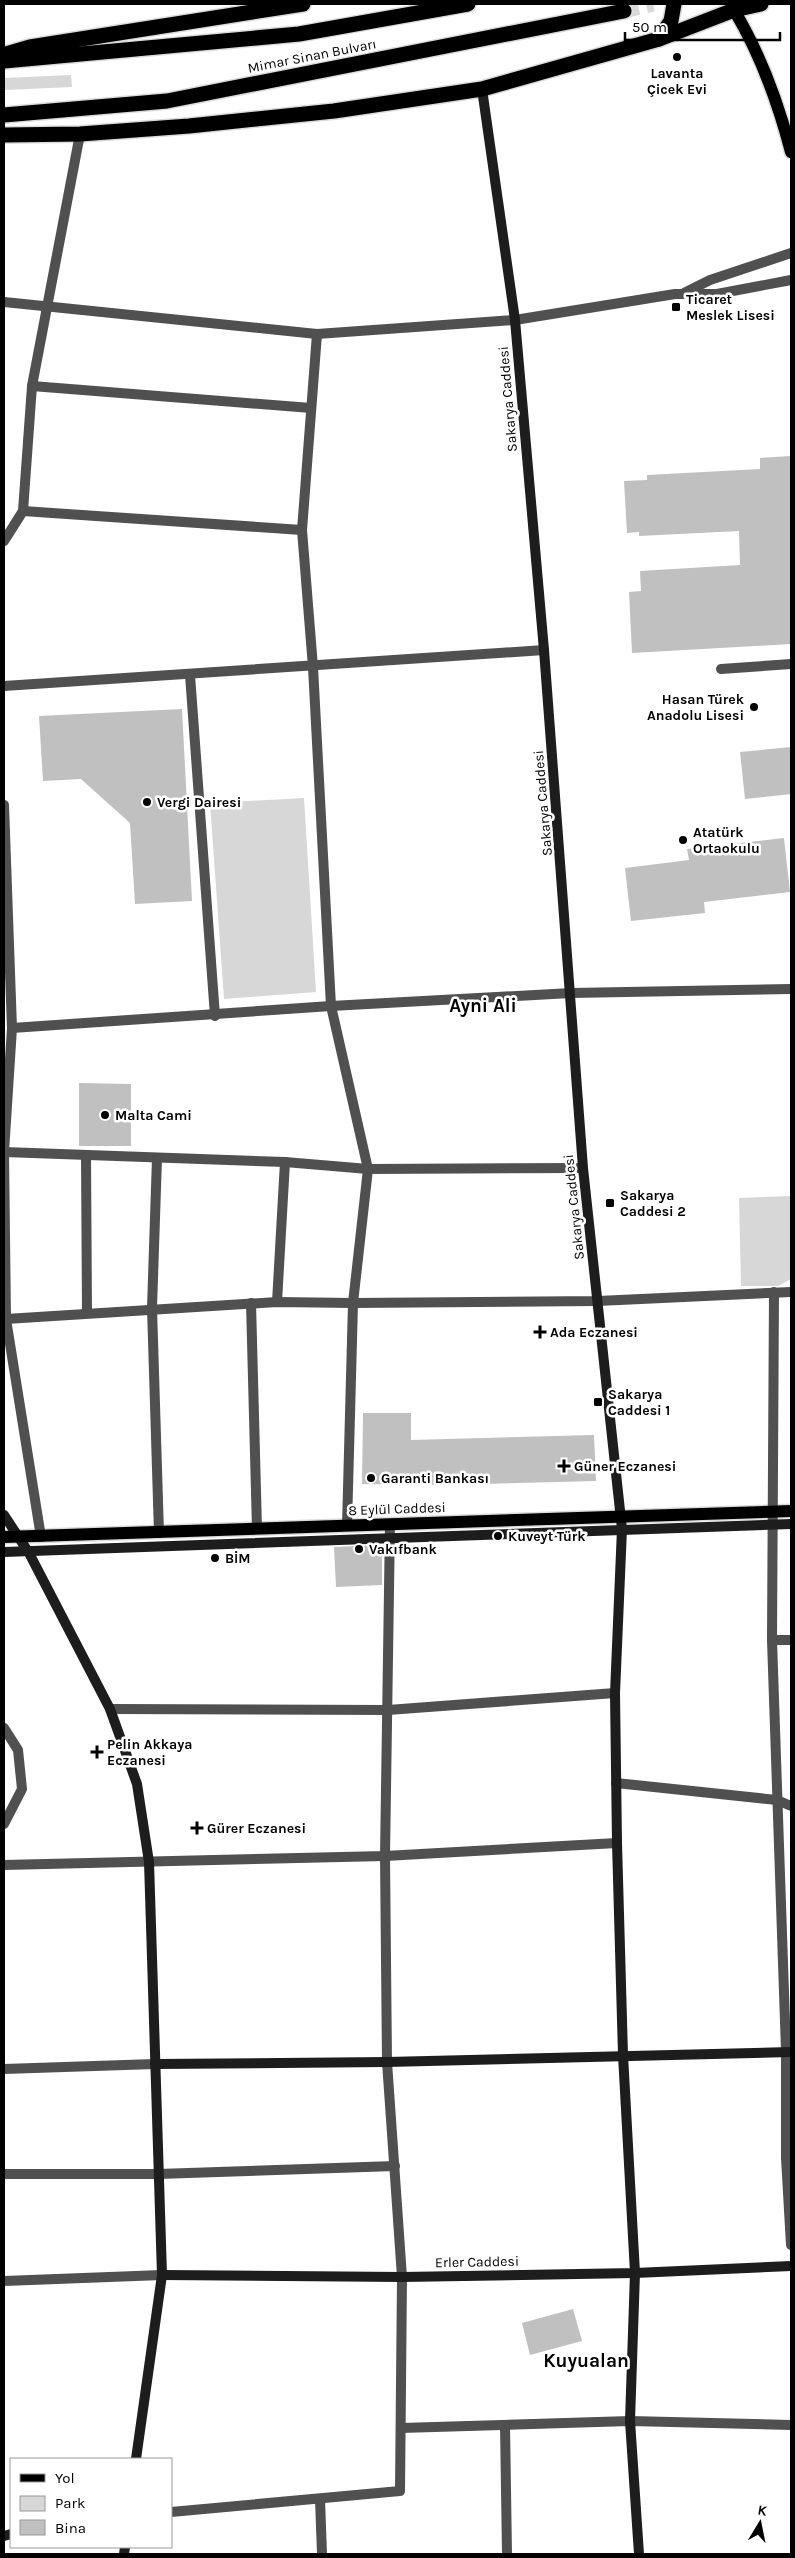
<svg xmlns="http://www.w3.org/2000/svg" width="795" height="2558" viewBox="0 0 795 2558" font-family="Karla,sans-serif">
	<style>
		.green { fill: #d7d7d7 }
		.building { fill: #c0c0c0 }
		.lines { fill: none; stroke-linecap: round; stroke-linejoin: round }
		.highway-tunnel { stroke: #d9d9d9; stroke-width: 15; stroke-dasharray: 15 8; stroke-linecap: butt }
		.primary-casing { stroke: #dbdbdb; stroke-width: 15 }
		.highway-casing { stroke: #dbdbdb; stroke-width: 18 }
		.lane { stroke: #505050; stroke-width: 10 }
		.street { stroke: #505050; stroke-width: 10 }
		.secondary { stroke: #1d1d1d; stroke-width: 10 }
		.primary { stroke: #000; stroke-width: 12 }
		.highway { stroke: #000; stroke-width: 15 }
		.poi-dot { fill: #000; stroke: #fff; stroke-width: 2 }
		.labels { text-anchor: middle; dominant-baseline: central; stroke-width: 5; stroke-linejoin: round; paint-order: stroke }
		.street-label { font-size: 14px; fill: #000; stroke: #fff }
		.poi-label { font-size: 14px; font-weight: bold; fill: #000; stroke: #fff; text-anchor: start }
		.district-label { font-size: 19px; font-weight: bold; fill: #000; stroke: #fff }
	</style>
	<rect width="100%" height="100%" fill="#fff"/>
	<g class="green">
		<polygon points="71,75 72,87 4,90 4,78"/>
		<polygon points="304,798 316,992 224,999 210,803"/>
		<polygon points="791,1196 791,1279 778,1286 741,1286 739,1198"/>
	</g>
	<g class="building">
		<polygon points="791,456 791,644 632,653 629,592 641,591 640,571 740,565 739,531 639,536 639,532 627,533 624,481 647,480 647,475 760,469 760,458"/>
		<polygon points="182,709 192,901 135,904 130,823 81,779 43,781 39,716"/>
		<polygon points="791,747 791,794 745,799 740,752"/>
		<polygon points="784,838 790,892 704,902 705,913 631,921 625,868 689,860 687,849"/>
		<polygon points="79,1083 131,1084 131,1146 79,1146"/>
		<polygon points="363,1413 411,1413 411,1440 594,1435 596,1481 447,1485 362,1484"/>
		<polygon points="382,1545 382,1585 336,1587 334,1547"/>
		<polygon points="573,2309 582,2341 530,2355 522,2323"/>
	</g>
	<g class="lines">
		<polyline class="highway-tunnel" points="624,11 653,4"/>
		<g class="primary-casing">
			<g id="primary">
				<path d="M734 10C761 55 778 102 791 152"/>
				<polyline points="4,1537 791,1511"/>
			</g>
		</g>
		<g class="highway-casing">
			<g id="highway">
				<polyline points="659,39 671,21 674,4"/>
				<polyline points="6,54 30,47 303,4"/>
				<polyline points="4,61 299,34 468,4"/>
				<polyline points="4,115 167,101 624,11"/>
				<polyline points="4,135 80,134 189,126 334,111 482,89 659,39 734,10 761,4"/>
			</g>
		</g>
		<polyline class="lane" points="721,669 791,664"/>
		<g class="street">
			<polyline points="684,293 710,280 791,253"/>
			<polyline points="4,302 317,334 515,320 675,294 717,294 791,280"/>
			<polyline points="317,334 302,530 313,667 331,1006 368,1169 353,1303 347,1526"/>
			<polyline points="32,386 311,408"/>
			<polyline points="23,511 302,530"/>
			<polyline points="4,541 23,511 32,386 80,134"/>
			<polyline points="190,675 215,1016"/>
			<polyline points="4,686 544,650"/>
			<polyline points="4,805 12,1028 4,1152 6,1319 41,1537"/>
			<polyline points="12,1028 331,1006 571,993 791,989"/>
			<polyline points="4,1152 285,1162 368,1169 583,1168"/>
			<polyline points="86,1155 87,1313"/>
			<polyline points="157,1158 152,1308 159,1533"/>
			<polyline points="774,1292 772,1640 786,2051 786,2158 791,2245"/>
			<polyline points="277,1302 285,1162"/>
			<polyline points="251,1303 257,1529"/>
			<polyline points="6,1319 277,1302 353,1303 598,1301 791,1292"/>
			<polyline points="772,1640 791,1640"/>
			<polyline points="110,1709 388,1710 615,1693"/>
			<polyline points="4,1728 18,1750 22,1789 4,1824"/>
			<polyline points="616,1783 777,1800 791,1806"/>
			<polyline points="4,1865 385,1856 617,1843"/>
			<polyline points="4,2069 155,2064"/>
			<polyline points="4,2174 158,2174 395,2166"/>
			<polyline points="4,2281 162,2275"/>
			<polyline points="505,2425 507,2554"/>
			<polyline points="401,2428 630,2421 791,2425"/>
			<polyline points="320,2499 322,2554"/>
			<polyline points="171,2512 400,2491 402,2277 387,2062 385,1856 390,1524"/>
		</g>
		<g class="secondary">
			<polyline points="482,89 515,320 544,650 583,1168 622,1529 615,1693 617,1843 623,2055 635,2273 630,2421 639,2554"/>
			<polyline points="4,1515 29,1553 110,1709 137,1784 149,1862 162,2275 136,2459"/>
			<polyline points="4,1552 791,1524"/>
			<polyline points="155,2064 387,2062 791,2052"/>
			<polyline points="162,2275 402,2277 635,2273 791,2266"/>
			<polyline points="4,2536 11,2534"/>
			<polyline points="124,2554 125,2547"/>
		</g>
		<use href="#primary" class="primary"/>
		<use href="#highway" class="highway"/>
	</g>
	<g class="poi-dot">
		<circle cx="677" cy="57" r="5"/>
		<rect x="671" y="302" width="10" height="10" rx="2.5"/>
		<circle cx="754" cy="707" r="5"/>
		<circle cx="147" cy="802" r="5"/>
		<circle cx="683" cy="840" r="5"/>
		<circle cx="105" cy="1115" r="5"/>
		<rect x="605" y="1198" width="10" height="10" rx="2.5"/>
		<path d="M537.5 1324.5h5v5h5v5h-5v5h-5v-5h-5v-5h5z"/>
		<rect x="593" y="1397" width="10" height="10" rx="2.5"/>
		<path d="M561.5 1458.5h5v5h5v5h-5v5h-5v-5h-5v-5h5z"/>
		<circle cx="371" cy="1478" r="5"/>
		<circle cx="498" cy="1536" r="5"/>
		<circle cx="359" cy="1549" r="5"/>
		<circle cx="215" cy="1558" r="5"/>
		<path d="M94.5 1744.5h5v5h5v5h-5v5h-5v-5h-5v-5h5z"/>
		<path d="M194.5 1820.5h5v5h5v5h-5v5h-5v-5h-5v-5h5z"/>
	</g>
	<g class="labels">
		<g class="street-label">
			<text transform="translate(312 56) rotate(-11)">Mimar Sinan Bulvarı</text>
			<text transform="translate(508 399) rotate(-95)">Sakarya Caddesi</text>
			<text transform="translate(543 803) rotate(-95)">Sakarya Caddesi</text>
			<text transform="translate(574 1207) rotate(-96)">Sakarya Caddesi</text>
			<text transform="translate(397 1509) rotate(-2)">8 Eylül Caddesi</text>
			<text transform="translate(477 2262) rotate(-1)">Erler Caddesi</text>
		</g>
		<g class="poi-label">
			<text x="677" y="73" text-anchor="middle">Lavanta<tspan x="677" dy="16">Çicek Evi</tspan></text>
			<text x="686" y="299">Ticaret<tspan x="686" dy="16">Meslek Lisesi</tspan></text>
			<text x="744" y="699" text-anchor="end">Hasan Türek<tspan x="744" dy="16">Anadolu Lisesi</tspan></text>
			<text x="157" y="802">Vergi Dairesi</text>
			<text x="693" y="832">Atatürk<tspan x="693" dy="16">Ortaokulu</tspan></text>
			<text x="115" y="1115">Malta Cami</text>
			<text x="620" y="1195">Sakarya<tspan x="620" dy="16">Caddesi 2</tspan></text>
			<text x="550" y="1332">Ada Eczanesi</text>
			<text x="608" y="1394">Sakarya<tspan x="608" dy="16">Caddesi 1</tspan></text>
			<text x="574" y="1466">Güner Eczanesi</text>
			<text x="381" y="1478">Garanti Bankası</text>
			<text x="508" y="1536">Kuveyt Türk</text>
			<text x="369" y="1549">Vakıfbank</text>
			<text x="225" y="1558">BİM</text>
			<text x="107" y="1744">Pelin Akkaya<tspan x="107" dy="16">Eczanesi</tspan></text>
			<text x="207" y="1828">Gürer Eczanesi</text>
		</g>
		<g class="district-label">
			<text x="483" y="1006">Ayni Ali</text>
			<text x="586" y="2361">Kuyualan</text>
		</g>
	</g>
	<rect width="795" height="2558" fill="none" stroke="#000000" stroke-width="10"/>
	<rect x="10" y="2458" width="162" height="90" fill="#ffffff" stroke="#999999"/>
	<rect x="20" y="2474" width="25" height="8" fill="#000000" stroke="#999999"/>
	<text x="55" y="2483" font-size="15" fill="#000000">Yol</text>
	<rect x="20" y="2496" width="25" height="15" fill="#d7d7d7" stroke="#999999"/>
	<text x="55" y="2508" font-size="15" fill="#000000">Park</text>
	<rect x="20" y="2520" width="25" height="15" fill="#c0c0c0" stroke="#999999"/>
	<text x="55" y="2533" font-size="15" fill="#000000">Bina</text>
	<g transform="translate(760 2523) rotate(10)" stroke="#ffffff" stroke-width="4" paint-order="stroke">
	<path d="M0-4L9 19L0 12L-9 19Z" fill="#000000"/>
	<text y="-8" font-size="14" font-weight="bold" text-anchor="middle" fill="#000000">K</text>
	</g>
	<path d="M625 32v8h155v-8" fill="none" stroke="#000000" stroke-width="2.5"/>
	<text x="632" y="32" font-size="15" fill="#000000" stroke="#ffffff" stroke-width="4" paint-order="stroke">50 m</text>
</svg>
